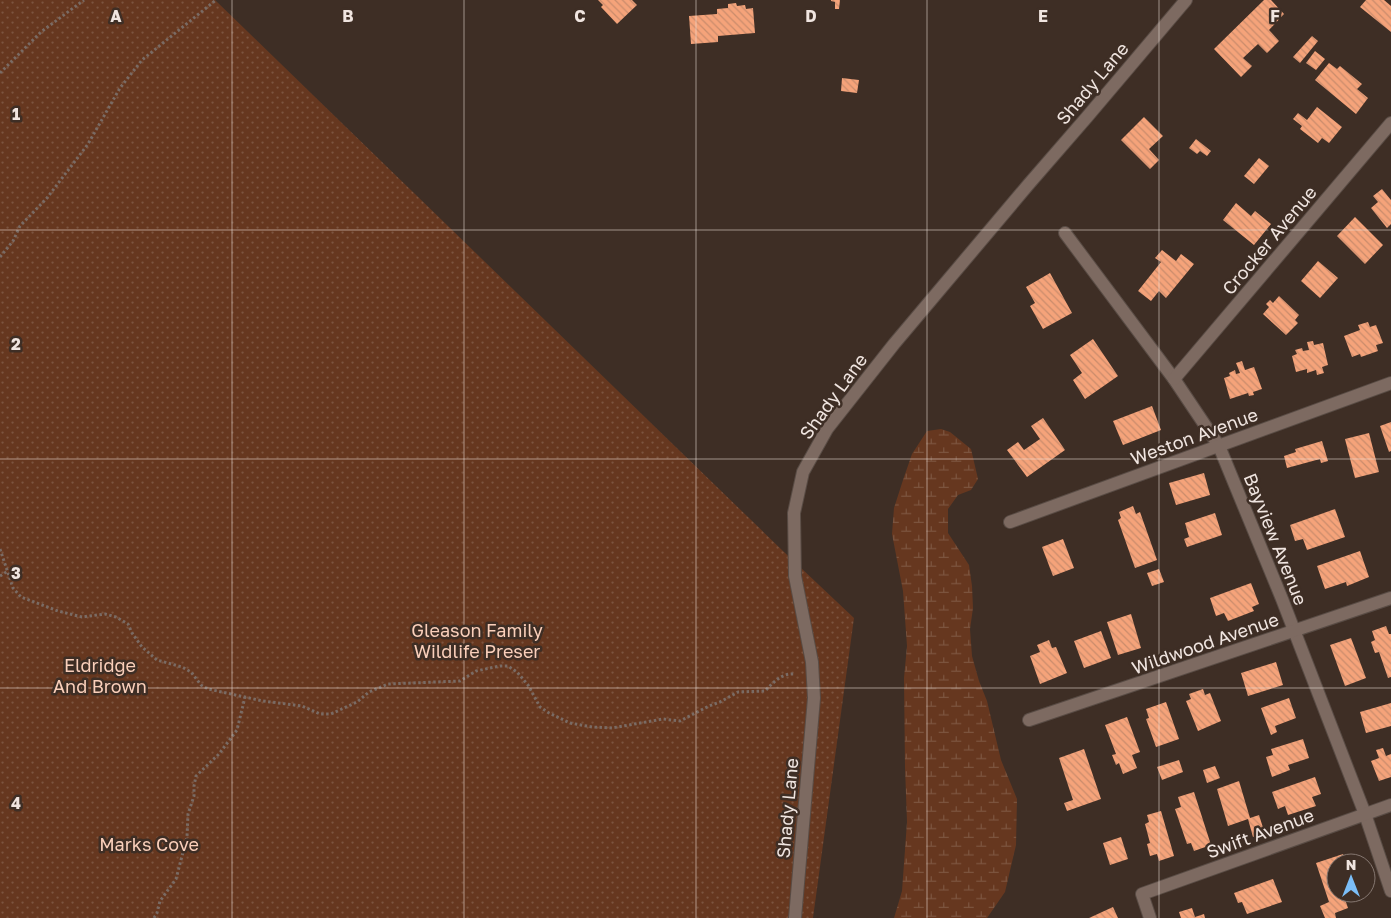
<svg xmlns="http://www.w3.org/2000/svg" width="1391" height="918" viewBox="0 0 1391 918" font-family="'Golos Text',sans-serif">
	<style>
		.wetland { fill: url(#wetland-marsh) }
		.park { fill: url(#park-dots) }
		.building { fill: url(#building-back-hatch) }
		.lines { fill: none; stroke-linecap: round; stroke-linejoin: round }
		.minor-casing { stroke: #594c45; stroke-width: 14 }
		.path { stroke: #7a6b64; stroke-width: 3; stroke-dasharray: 2.5 2.5; stroke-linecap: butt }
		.minor { stroke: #7d6a61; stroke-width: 12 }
		.grid { fill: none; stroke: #f0e5e0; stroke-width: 1; stroke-opacity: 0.55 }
		.labels { text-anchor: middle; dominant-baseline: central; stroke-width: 5; stroke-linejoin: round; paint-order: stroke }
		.street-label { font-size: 18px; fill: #f0e5e0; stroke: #3e2e25 }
		.park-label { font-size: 18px; fill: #facfba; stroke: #3e2e25 }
		.grid-label { font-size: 16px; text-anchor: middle; font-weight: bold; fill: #f0e5e0; stroke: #3e2e25; stroke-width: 5; stroke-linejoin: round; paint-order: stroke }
	</style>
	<defs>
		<pattern id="wetland-marsh" width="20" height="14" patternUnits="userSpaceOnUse" patternTransform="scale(1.25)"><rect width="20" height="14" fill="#66371f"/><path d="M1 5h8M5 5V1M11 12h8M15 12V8" fill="none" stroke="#7c543f"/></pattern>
		<pattern id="park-dots" width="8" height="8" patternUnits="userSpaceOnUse" patternTransform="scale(1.25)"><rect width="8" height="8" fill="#66371f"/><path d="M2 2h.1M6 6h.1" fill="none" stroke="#7c543f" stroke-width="1.8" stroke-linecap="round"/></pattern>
		<pattern id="building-back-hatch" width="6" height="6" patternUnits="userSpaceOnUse" patternTransform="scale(1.25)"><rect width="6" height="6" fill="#f5a37a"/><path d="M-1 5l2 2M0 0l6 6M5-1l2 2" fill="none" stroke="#ca8c6c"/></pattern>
	</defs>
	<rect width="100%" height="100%" fill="#3e2e25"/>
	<polygon class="wetland" points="941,429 950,432 971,449 978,479 971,490 958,495 948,509 948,533 969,565 972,586 973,608 970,629 972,656 979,681 987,701 1001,760 1017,799 1016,845 1005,892 987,918 894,918 902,891 907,822 905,767 904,678 907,646 903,591 892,534 894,508 903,480 912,454 927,431"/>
	<polygon class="park" points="0,0 215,0 783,551 854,618 813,918 0,918"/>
	<g class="building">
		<polygon points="598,0 632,0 637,5 617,24 601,7 603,5"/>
		<polygon points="831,0 840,0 839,9 835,9 835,2 831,1"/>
		<polygon points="1264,0 1271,0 1284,14 1269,30 1279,41 1267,53 1258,44 1243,58 1252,66 1241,77 1214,49"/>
		<polygon points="1366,0 1384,0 1391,6 1391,32 1360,7"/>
		<polygon points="736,3 737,6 745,5 746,9 753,8 755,33 718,36 718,42 691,44 689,16 717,14 717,9 728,8 728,4"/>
		<polygon points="1312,36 1318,41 1300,63 1293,57"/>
		<polygon points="1315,51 1325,59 1316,70 1306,63"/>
		<polygon points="1329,63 1337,69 1340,66 1362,84 1357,89 1368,98 1356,114 1315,80"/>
		<polygon points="842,78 859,80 857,93 841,91"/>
		<polygon points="1317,107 1342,127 1329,143 1322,138 1318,143 1300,129 1302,126 1293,119 1298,113 1307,120"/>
		<polygon points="1144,117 1163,136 1149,149 1159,160 1150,169 1121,140"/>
		<polygon points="1196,139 1211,151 1207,156 1200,151 1197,154 1189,148"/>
		<polygon points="1259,158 1269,166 1254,184 1244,176"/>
		<polygon points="1382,189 1391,200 1391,224 1387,228 1371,208 1378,202 1373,196"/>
		<polygon points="1236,203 1251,216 1255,211 1271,224 1254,245 1223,220"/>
		<polygon points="1355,217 1383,245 1365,264 1337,236"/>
		<polygon points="1162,250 1176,261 1181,254 1194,264 1166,298 1159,291 1151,301 1138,291 1161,262 1155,258"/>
		<polygon points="1318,261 1338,278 1320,298 1301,281"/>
		<polygon points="1050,273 1072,313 1043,329 1030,306 1035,303 1026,287"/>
		<polygon points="1279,296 1299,315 1295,320 1298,323 1286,335 1263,314 1269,307 1266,304 1270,300 1273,303"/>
		<polygon points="1368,322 1370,327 1376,325 1383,343 1376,345 1378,351 1361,357 1360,354 1352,357 1344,336 1360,330 1358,325"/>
		<polygon points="1093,339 1118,376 1085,399 1073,380 1082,373 1070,355"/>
		<polygon points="1313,341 1314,345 1323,343 1328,365 1322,367 1324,373 1317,375 1316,370 1307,373 1307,369 1296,372 1292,356 1297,354 1295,350 1302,348 1303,351 1309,350 1307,342"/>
		<polygon points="1242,361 1245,370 1254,367 1262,389 1253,392 1254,395 1249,396 1248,393 1230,399 1224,378 1230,376 1229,373 1235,370 1236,374 1240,373 1236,363"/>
		<polygon points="1152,406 1161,430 1123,445 1113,421"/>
		<polygon points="1043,418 1065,450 1027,477 1007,450 1018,442 1024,450 1040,439 1031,426"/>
		<polygon points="1391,422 1391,451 1389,452 1380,426"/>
		<polygon points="1369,433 1379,472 1355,478 1345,439"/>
		<polygon points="1322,441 1328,461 1321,463 1320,459 1287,468 1284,456 1296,452 1295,449"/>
		<polygon points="1204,473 1210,495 1176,505 1169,483"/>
		<polygon points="1133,506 1136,514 1140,512 1157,560 1135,568 1118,520 1121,518 1119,512"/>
		<polygon points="1335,509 1345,537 1307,550 1303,539 1295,541 1290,525"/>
		<polygon points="1215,513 1222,535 1187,547 1184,539 1189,537 1185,523"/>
		<polygon points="1063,539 1074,568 1053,576 1042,547"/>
		<polygon points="1360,551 1369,577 1347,586 1346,582 1325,589 1317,566"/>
		<polygon points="1159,569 1164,582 1152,586 1147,573"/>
		<polygon points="1251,583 1259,604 1252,607 1254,611 1228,621 1224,613 1216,616 1210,598"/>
		<polygon points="1131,614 1141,648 1118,655 1107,622"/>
		<polygon points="1386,626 1389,634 1391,634 1391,677 1388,678 1379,652 1375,653 1371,642 1375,640 1372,631"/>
		<polygon points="1101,631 1111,658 1084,668 1074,641"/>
		<polygon points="1351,638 1366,678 1345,686 1330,645"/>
		<polygon points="1049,640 1052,648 1056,647 1067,673 1040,684 1030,656 1040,652 1037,645"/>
		<polygon points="1276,662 1283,685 1248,696 1241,673"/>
		<polygon points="1203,689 1205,695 1210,693 1221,721 1198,731 1186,701 1191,699 1189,694"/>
		<polygon points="1289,698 1296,718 1275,726 1277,732 1271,735 1261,708"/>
		<polygon points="1166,702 1179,739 1156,747 1146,719 1149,718 1146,709"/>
		<polygon points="1391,703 1391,726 1366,733 1360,712"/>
		<polygon points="1127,717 1140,752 1132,755 1137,768 1123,774 1119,763 1116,765 1112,755 1116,754 1105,725"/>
		<polygon points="1303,739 1309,758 1288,765 1290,770 1272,777 1266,757 1273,755 1271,749"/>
		<polygon points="1383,748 1386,756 1391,754 1391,777 1379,781 1371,761 1379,758 1376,750"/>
		<polygon points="1084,749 1101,799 1067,811 1064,803 1073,800 1059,758"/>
		<polygon points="1179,760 1183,772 1162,780 1157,767"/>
		<polygon points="1215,766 1220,778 1207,783 1203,770"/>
		<polygon points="1315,777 1321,794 1312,797 1316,806 1288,815 1285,806 1278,809 1272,792"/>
		<polygon points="1239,781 1250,818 1259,815 1265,834 1253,837 1248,819 1228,826 1217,789"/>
		<polygon points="1194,792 1211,845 1194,851 1191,843 1187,844 1175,809 1181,807 1178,797"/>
		<polygon points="1161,811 1174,856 1159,861 1157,854 1150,856 1147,844 1150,843 1145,824 1149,822 1147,815"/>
		<polygon points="1121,837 1128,859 1110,865 1103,843"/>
		<polygon points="1343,854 1346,863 1336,863 1336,893 1343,893 1348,908 1335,913 1336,918 1325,918 1320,906 1329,902 1316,863"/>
		<polygon points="1273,879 1282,902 1247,914 1242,902 1238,903 1234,893"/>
		<polygon points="1113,907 1118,918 1089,918"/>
		<polygon points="1192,908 1195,917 1204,914 1205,918 1181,918 1179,912"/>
	</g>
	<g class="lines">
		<g class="minor-casing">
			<g id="minor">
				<polyline points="1065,233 1174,379 1219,446 1282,599 1365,814 1391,891"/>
				<polyline points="1174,379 1391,123"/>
				<polyline points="1010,522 1391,383"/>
				<polyline points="1029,720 1391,598"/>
				<polyline points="795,918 814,698 812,662 795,576 794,513 803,472 827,429 894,344 1028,185 1087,117 1186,0"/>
				<polyline points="1150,918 1142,894 1391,805"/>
			</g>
		</g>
		<g class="path">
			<polyline points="0,73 41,32 84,0"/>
			<polyline points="0,257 13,241 20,226 47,198 88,144 120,88 142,60 216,0"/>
			<path d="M0 549 13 588 21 597 58 611 82 617 105 614 116 617 128 624 132 633 142 647 157 660 182 667 191 672 201 685 208 689 263 701 302 706 320 714H331L357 702 369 692 388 684 460 681 476 671 500 666H508L517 672 528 685 540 707 549 713 570 723 592 727 612 728 663 719 680 721 709 706 720 702 738 692 765 691C774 682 781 673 795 674"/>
			<polyline points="0,576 8,571"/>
			<polyline points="154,918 157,913 160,901 176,879 187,837 188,814 194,796 194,786 196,776 219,754 237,730 245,697"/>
		</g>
		<use href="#minor" class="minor"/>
	</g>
	<path class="grid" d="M232 0V918M464 0V918M696 0V918M927 0V918M1159 0V918M0 230H1391M0 459H1391M0 688H1391"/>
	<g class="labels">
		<g class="street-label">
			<text transform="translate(1092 83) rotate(-50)">Shady Lane</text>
			<text transform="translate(1269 240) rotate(-50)">Crocker Avenue</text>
			<text transform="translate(833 396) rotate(-54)">Shady Lane</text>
			<text transform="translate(1194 436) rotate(-20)">Weston Avenue</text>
			<text transform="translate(1276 539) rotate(68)">Bayview Avenue</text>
			<text transform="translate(1205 643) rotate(-19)">Wildwood Avenue</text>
			<text transform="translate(787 808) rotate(-85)">Shady Lane</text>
			<text transform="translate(1260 833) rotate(-20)">Swift Avenue</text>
		</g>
		<g class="park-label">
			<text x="477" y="630">Gleason Family<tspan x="477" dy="21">Wildlife Preser</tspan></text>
			<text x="100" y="665">Eldridge<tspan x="100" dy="21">And Brown</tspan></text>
			<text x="149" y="844">Marks Cove</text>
		</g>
	</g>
	<g class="grid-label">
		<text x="116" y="22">A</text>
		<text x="348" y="22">B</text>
		<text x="580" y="22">C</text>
		<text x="811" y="22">D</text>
		<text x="1043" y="22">E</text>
		<text x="1275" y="22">F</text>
		<text x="16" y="120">1</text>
		<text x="16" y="350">2</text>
		<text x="16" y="579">3</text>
		<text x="16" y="809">4</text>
	</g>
	<g transform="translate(1351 878)"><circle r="24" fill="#3e2e25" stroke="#857770"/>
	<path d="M0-4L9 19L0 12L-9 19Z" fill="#7bbef8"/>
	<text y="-8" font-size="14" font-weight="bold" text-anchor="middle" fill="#f0e5e0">N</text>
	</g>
</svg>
